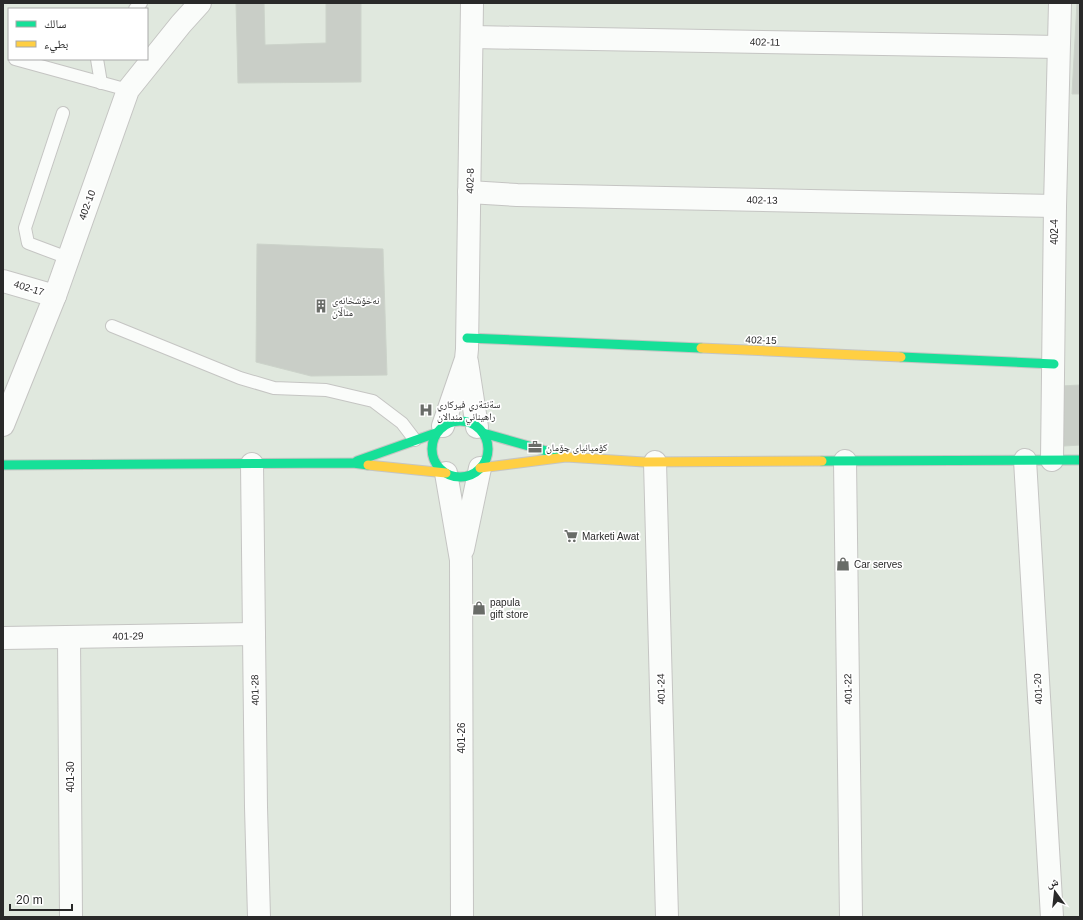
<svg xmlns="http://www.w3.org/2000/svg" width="1083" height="920" viewBox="0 0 1083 920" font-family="Helvetica,'Noto Naskh Arabic',sans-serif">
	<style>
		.building { fill: #c9cec7; stroke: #ccd3ca }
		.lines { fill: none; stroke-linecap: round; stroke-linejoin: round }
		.lane-casing { stroke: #c5c5c3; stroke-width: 14 }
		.street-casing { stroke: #c5c5c3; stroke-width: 24 }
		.fast-casing { stroke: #c5c5c3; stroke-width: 11 }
		.slow-casing { stroke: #c5c5c3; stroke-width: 11 }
		.lane { stroke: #fafcfa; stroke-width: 12 }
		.street { stroke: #fafcfa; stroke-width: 22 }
		.fast { stroke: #16e098; stroke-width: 9 }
		.slow { stroke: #ffcf43; stroke-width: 9 }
		.labels { text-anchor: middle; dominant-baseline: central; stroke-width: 3.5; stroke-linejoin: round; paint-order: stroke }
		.street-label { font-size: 10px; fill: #292929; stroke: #fff }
		.poi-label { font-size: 10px; fill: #292929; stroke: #fff; text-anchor: start }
	</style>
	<rect width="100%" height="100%" fill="#e0e8de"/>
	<g class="building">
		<polygon points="236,3 264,3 265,45 326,43 326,3 361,3 361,82 238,83"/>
		<polygon points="1077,3 1080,3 1080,94 1072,94"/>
		<polygon points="257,244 383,249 387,375 311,376 256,362"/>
		<polygon points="1080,385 1080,445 1064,446 1061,386"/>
	</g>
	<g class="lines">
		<g class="lane-casing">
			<g id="lane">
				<polyline points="135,9 141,3"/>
				<polyline points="15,59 128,90"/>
				<polyline points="97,59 101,83"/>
				<polyline points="63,113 25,228 28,243 68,258"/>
				<polyline points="112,326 240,378 274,388 326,390 373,401 402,423 415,440"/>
			</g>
		</g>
		<g class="street-casing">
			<g id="street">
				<polyline points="472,37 1058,47"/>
				<polyline points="469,192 517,195 1055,206"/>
				<polyline points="3,281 55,296"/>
				<polyline points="467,362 477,427"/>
				<polyline points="3,425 55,296 128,90 181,24 200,3"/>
				<polyline points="443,426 466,359 467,349 472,3"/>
				<polyline points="1025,460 1052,917"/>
				<polyline points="1052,460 1055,206 1060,3"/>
				<polyline points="845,461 851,917"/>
				<polyline points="655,462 667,917"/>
				<polyline points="252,464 256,807 259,917"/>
				<polyline points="446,473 461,560 462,917"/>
				<polyline points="463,549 480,468"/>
				<polyline points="69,637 71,917"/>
				<polyline points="3,638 254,634"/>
			</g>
		</g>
		<g class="fast-casing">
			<g id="fast">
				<polyline points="467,338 701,348"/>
				<polyline points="901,357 1054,364"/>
				<circle cx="460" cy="449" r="28"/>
				<polyline points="483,433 557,454"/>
				<polyline points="357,461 436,433"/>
				<polyline points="822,461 1080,460"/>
				<polyline points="3,465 353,463 368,465"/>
			</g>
		</g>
		<g class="slow-casing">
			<g id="slow">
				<polyline points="701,348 901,357"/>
				<polyline points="368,465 446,473"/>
				<polyline points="480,468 566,457 644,462 822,461"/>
			</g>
		</g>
		<use href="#lane" class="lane"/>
		<use href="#street" class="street"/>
		<use href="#fast" class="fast"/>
		<use href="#slow" class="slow"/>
	</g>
	<defs>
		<g id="building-bare" transform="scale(1.08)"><path d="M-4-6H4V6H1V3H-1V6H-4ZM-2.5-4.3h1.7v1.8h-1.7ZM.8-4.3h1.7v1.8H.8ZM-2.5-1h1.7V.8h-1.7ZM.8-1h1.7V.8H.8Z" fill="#696c68" stroke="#fff" stroke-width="2.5" paint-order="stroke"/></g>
		<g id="hospital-bare" transform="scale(1.08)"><path d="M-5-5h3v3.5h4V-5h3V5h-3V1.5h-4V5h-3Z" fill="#696c68" stroke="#fff" stroke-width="2.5" paint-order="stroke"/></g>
		<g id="office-bare" transform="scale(1.08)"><path d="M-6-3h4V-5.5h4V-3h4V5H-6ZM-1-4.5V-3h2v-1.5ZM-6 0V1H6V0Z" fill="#696c68" stroke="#fff" stroke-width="2.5" paint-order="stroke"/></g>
		<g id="supermarket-bare" transform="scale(1.08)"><path d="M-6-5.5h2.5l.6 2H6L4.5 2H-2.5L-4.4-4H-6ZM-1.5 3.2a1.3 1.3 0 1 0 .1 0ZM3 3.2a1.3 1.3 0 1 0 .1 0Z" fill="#696c68" stroke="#fff" stroke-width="2.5" paint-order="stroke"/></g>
		<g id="shop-bare" transform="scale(1.08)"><path d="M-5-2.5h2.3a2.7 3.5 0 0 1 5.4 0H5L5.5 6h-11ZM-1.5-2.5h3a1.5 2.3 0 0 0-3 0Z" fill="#696c68" stroke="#fff" stroke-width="2.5" paint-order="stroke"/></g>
	</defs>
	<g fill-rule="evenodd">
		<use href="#building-bare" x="321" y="306"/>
		<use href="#hospital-bare" x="426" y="410"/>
		<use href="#office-bare" x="535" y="447"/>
		<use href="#supermarket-bare" x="571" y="536"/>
		<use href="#shop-bare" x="843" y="564"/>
		<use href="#shop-bare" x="479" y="608"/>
	</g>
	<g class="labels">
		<g class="street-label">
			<text transform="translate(765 42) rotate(1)">402-11</text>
			<text transform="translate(470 181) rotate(-89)">402-8</text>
			<text transform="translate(762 200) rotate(1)">402-13</text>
			<text transform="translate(87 205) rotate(-70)">402-10</text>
			<text transform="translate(1054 232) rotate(-90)">402-4</text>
			<text transform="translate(29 288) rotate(17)">402-17</text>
			<text transform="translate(761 340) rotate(2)">402-15</text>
			<text transform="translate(128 636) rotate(-1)">401-29</text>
			<text transform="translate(661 689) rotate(-91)">401-24</text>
			<text transform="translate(848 689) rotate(-91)">401-22</text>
			<text transform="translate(1038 689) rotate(-93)">401-20</text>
			<text transform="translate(255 690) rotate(-91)">401-28</text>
			<text transform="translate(461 738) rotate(-90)">401-26</text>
			<text transform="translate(70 777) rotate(-90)">401-30</text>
		</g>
		<g class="poi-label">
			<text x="332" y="300">نەخۆشخانەی<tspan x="332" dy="12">مناڵان</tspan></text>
			<text x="437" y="404">سةنتةري فيركاري<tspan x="437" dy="12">راهيناني مندالان</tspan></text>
			<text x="546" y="447">کۆمپانیای چۆمان</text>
			<text x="582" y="536">Marketi Awat</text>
			<text x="854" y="564">Car serves</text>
			<text x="490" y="602">papula<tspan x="490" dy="12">gift store</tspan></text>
		</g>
	</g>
	<rect width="1083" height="920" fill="none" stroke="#292929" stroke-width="8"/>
	<rect x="8" y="8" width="140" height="52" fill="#ffffff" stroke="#a9a9a9"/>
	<rect x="16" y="21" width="20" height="6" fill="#16e098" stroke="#a9a9a9"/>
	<text x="44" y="28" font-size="12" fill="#292929">سالك</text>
	<rect x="16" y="41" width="20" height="6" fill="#ffcf43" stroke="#a9a9a9"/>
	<text x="44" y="48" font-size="12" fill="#292929">بطيء</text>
	<g transform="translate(1055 892) rotate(345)" stroke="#ffffff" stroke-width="3" paint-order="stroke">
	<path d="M0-3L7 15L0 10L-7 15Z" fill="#292929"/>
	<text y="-6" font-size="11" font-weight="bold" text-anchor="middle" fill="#292929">ش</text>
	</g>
	<path d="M10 904v6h62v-6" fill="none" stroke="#292929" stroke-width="2"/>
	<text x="16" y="904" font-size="12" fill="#292929" stroke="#ffffff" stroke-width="3" paint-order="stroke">20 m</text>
</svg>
